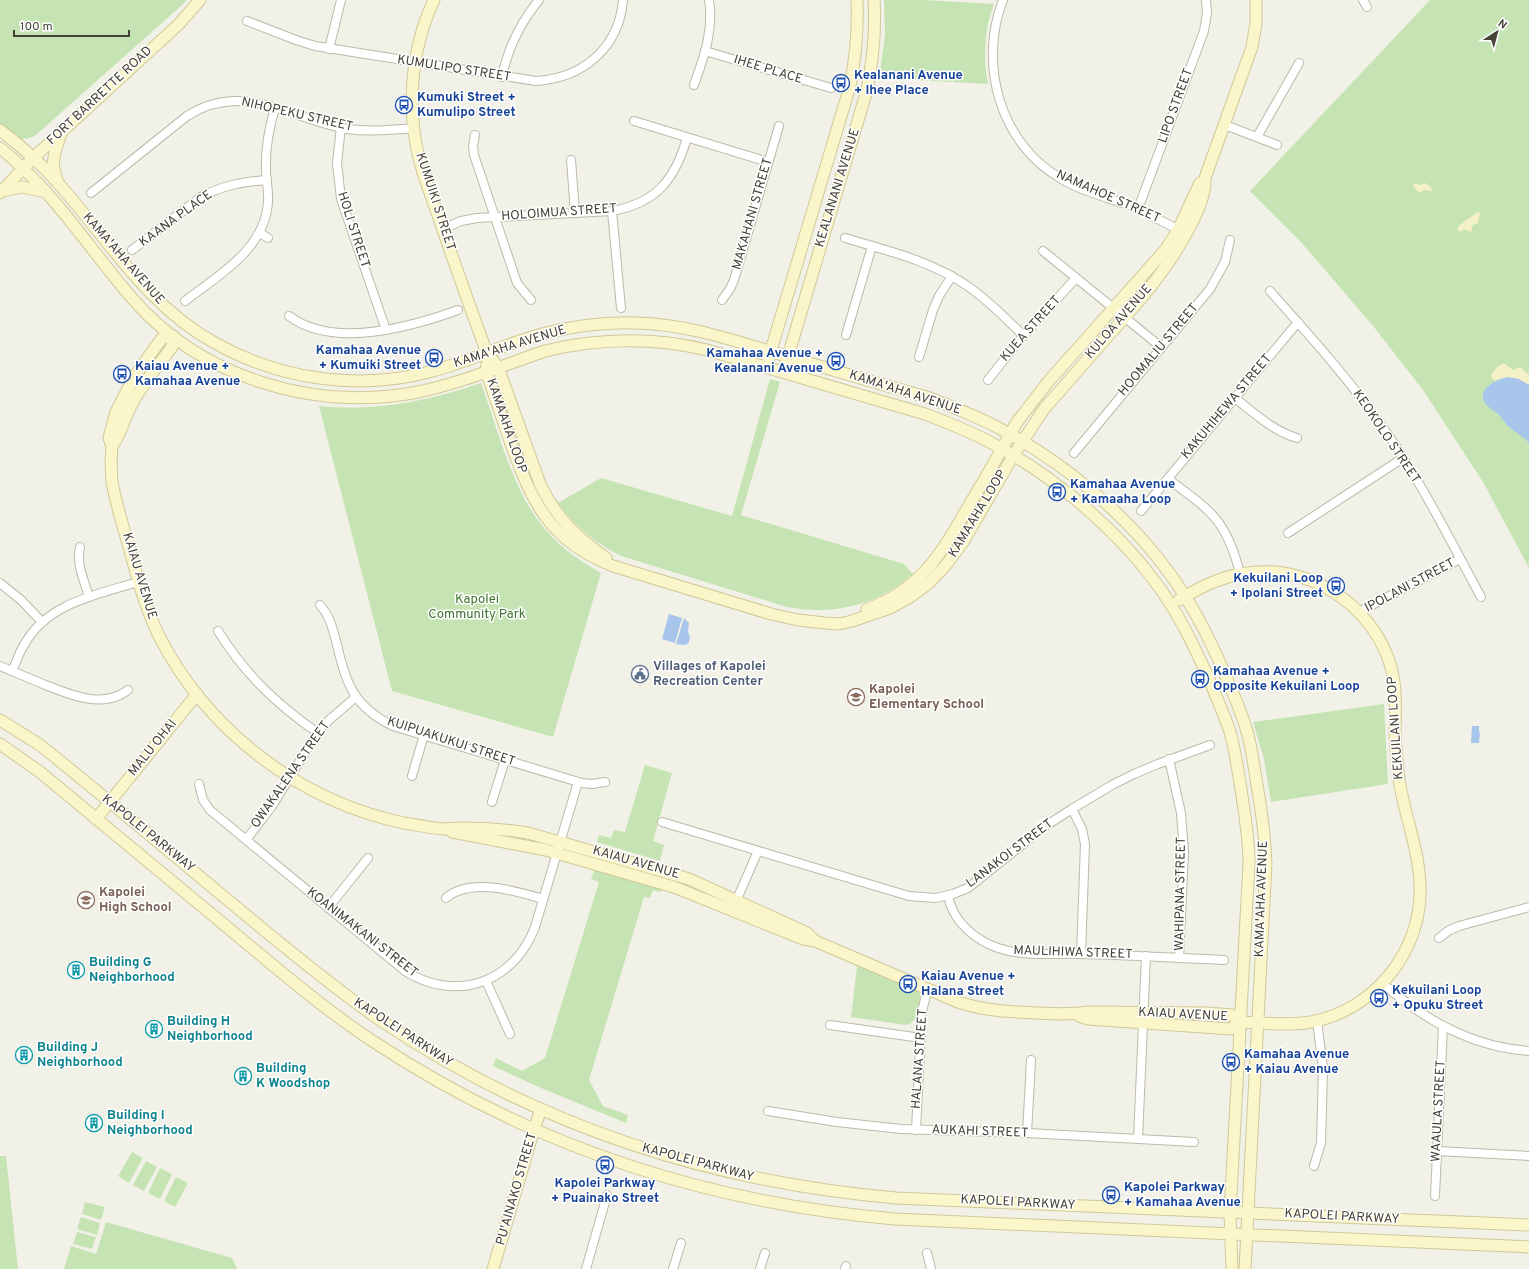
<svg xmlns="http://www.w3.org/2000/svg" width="1529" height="1269" viewBox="0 0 1529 1269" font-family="Overpass,sans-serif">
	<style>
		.green { fill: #c6e4b3 }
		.sand { fill: #f4f1c6 }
		.water { fill: #a8c5eb }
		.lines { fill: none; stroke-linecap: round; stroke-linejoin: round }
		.street-casing { stroke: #bdbaaa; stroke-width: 10 }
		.secondary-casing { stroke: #cfc99a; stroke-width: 13 }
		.street { stroke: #fff; stroke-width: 8 }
		.secondary { stroke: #fbf6c9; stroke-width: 11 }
		.labels { text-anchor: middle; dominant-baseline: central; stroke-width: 3; stroke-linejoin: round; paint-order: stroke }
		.street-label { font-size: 13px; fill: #454237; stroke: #fff }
		.transit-label { font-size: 13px; font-weight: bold; fill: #164399; stroke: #fff; text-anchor: start }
		.park-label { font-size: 13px; fill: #3d732e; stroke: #fff }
		.service-label { font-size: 13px; font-weight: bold; fill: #4e5e75; stroke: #fff; text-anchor: start }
		.education-label { font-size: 13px; font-weight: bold; fill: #785e54; stroke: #fff; text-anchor: start }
		.culture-label { font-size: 13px; font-weight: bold; fill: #0d838f; stroke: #fff; text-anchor: start }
	</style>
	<rect width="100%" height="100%" fill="#f2f1e7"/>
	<g class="green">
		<path d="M0 0H187L181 6 37 134C32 138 27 139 20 139L0 125Z"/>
		<path d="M884 0H924L994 4C984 29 983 58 988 84L879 78 885 35Z"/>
		<polygon points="1430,0 1529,0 1529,568 1483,482 1423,390 1373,326 1301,242 1250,191"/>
		<path d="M770 379 780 382 741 515 904 564 913 574C877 605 833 616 787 607L621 556C595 543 575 526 558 503L601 478 732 516Z"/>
		<path d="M481 383C500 435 514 500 554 539 568 553 584 563 601 573L553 737 392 691 319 406C376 412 428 401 481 383Z"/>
		<polygon points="1384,704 1388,784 1271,802 1264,759 1253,722"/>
		<polygon points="645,765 672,773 653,841 664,845 660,861 597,842 599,835 611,838 614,830 625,832"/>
		<polygon points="589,861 664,883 661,892 653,890 650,898 644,897 589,1080 603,1106 628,1115 626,1123 541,1088 493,1066 496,1058 522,1071 545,1058 599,882 591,879 594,871 586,868"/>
		<path d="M858 959 920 990C920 1002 920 1022 906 1025L851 1017Z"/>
		<polygon points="132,1152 143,1158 129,1183 118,1176"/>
		<polygon points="0,1156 6,1156 18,1269 0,1269"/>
		<polygon points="146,1161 157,1167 144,1191 133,1185"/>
		<polygon points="160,1168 172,1174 160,1199 148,1193"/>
		<polygon points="176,1177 188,1183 175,1207 164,1201"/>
		<polygon points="85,1202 105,1207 101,1220 82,1214"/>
		<polygon points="81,1217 100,1223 97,1235 77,1229"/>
		<polygon points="106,1222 232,1258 237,1269 64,1269 71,1246 96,1254"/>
		<polygon points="77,1232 96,1237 92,1249 73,1244"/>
	</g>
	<g class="sand">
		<polygon points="1415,183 1421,185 1425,183 1431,187 1432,190 1430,191 1425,190 1419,193 1413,186"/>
		<path d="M1477 212 1480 213 1478 223 1473 225 1471 232 1464 229 1460 232 1457 229C1462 221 1471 218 1477 212Z"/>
		<path d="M1502 364H1505L1513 370 1520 367 1529 375V385C1517 377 1508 376 1494 381L1491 375 1497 367Z"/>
	</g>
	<g class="water">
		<path d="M1508 377 1519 379 1529 385V443C1523 436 1516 433 1509 427 1504 423 1502 417 1497 413 1493 409 1488 408 1485 403 1476 389 1497 379 1508 377Z"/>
		<polygon points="669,614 682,618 675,643 662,639"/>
		<polygon points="684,618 689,623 688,631 690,638 688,644 683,645 676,644"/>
		<polygon points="1472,726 1479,726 1479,732 1480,733 1479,743 1471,743"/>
	</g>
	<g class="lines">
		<g class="street-casing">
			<g id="street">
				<path d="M1003 0C978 64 1000 143 1060 178 1081 191 1106 197 1128 205 1147 213 1165 223 1183 232"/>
				<polyline points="1363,0 1367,7"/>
				<path d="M247 21 296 40 315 46 536 81C583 78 619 48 623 0"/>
				<polyline points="329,49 341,0"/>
				<polyline points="705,51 831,88"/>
				<path d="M502 77C508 48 520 23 539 0"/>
				<path d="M694 85C704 57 714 30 709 0"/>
				<polyline points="634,121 768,162"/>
				<polyline points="1225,125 1277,145"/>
				<polyline points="341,127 337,163 341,199 386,330"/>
				<polyline points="475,135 473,146 474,155 517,283 531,300"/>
				<polyline points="1257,137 1299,63"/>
				<polyline points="571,160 575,213"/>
				<path d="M91 193 187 116C244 80 290 119 347 129 369 132 392 130 414 128"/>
				<polyline points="1138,209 1204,31 1207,13 1206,0"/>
				<polyline points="612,211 621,308"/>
				<path d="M443 229 461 221 477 218 612 211C657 203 675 179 687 138"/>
				<polyline points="260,233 268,238"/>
				<path d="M845 238C888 251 932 261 969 287 989 301 1006 319 1024 336"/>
				<path d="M132 250 201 197C223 185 243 182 267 180"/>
				<polyline points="1043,251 1161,347"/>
				<path d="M1270 291C1312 338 1355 386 1391 439 1425 489 1452 544 1481 597"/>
				<polyline points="722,300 730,289 734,280 779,126"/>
				<path d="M185 301C219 275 265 249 268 202 269 191 266 181 266 171 265 149 269 128 275 108"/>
				<path d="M289 316C333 349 411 327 458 310"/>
				<polyline points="846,335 872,246"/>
				<polyline points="919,357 933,310 939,296 952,276"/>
				<polyline points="988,380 1017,343 1076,278"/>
				<path d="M1235 398C1254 413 1273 431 1297 438"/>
				<polyline points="1074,453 1210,289 1225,262 1230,240"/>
				<path d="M1168 479C1210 510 1227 520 1240 574"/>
				<polyline points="1141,511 1298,322"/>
				<polyline points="1288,533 1403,458"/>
				<path d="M80 547C76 564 84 580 89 597"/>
				<polyline points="0,583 21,600 42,622"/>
				<path d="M320 605C330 616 332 627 336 641 346 682 352 706 393 726L582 783 592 784 605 782"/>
				<polyline points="1359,612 1460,559"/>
				<path d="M218 631C245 674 276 704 318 733"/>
				<path d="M0 666C14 672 29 678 43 684 69 694 102 710 128 690"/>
				<path d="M12 671C16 663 19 653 24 645 47 603 96 595 138 582"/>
				<polyline points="1169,759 1181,813 1184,852 1179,958"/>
				<polyline points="412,776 424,735"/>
				<path d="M199 784 203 800 210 810 405 971C456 1003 514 983 535 927L578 782"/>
				<polyline points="492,802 505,760"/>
				<polyline points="1072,809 1082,829 1085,844 1081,954"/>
				<polyline points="662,822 909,896 936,898 953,894 968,888 1044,827 1072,809 1112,785 1134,774 1158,764 1210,745"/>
				<polyline points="246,840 272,806 316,735 329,720 356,697"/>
				<path d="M948 895C952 921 975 940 998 948 1024 957 1054 953 1080 954 1128 955 1176 958 1224 960"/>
				<path d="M446 898C470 877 516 891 543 899"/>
				<polyline points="734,906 758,851"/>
				<polyline points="328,908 368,858"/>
				<polyline points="1439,938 1448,931 1459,926 1529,907"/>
				<polyline points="486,981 510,1034"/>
				<path d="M1382 983C1424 1020 1472 1047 1529 1051"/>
				<polyline points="830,1025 921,1038"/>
				<polyline points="768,1111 837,1122 901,1129 1027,1133 1194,1142"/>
				<polyline points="916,1130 922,1011 928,988"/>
				<polyline points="1027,1133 1031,1060"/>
				<polyline points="1138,1139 1146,956"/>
				<polyline points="1437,1151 1529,1156"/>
				<polyline points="1314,1166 1321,1143 1323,1068 1317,1021"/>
				<polyline points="1435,1196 1443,1026"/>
				<polyline points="927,1253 931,1269"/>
				<polyline points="586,1269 607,1195"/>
				<polyline points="673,1269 681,1243"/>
				<polyline points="760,1269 765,1253"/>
				<polyline points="845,1269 846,1266"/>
			</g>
		</g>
		<g class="secondary-casing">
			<g id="secondary">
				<path d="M434 0C410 51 406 112 421 166 428 189 437 211 444 233 458 273 472 313 487 353L498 367 540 484C555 516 577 538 606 558"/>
				<path d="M0 130C21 146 41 163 58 183 108 239 147 306 215 343 281 380 359 391 433 371 470 361 505 344 542 334 573 326 605 322 636 323 686 324 732 340 779 354 829 369 880 384 930 398 952 407 974 415 995 426 1062 461 1125 512 1170 574 1191 603 1209 637 1223 670 1231 688 1239 706 1245 725 1251 742 1253 760 1256 779 1261 807 1265 835 1266 864L1245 1269"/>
				<path d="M0 148C52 189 88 247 131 297 200 378 315 412 418 392 461 383 504 365 545 351 600 338 653 337 707 350L925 414C946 422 966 430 986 440 1050 473 1114 526 1156 583 1178 612 1194 646 1209 679 1216 696 1224 714 1230 732 1235 749 1237 766 1240 783 1244 810 1249 836 1249 864L1230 1213 1232 1269"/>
				<polyline points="57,181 53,164 55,152 61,133"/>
				<polyline points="2,191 22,187 46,192"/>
				<polyline points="0,193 33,158 179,24 200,0"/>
				<path d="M173 336 162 338 134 377 116 412 109 438 112 446 111 463 112 482C116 504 123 526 129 547 137 577 145 607 159 636 208 731 299 801 404 823 417 825 430 828 443 829 448 829 453 828 458 828 481 828 505 829 528 833L689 879 807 933 815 941"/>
				<path d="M786 363 867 90C873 60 876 31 874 0"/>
				<path d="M487 364 486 371C494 394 502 417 510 441 532 502 549 541 613 566L771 614 798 620 825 623 839 624 852 621 890 608 910 597 929 583 946 565 963 542 1013 456 1044 409 1145 294C1165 269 1207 211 1205 178L1252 47 1256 23V0"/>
				<path d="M766 367 850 86C856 57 858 29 857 0"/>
				<path d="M112 446C121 435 125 415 133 402 144 382 159 364 172 347L173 336"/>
				<path d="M1179 600C1199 588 1218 578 1241 574 1306 561 1373 604 1391 667 1397 689 1395 712 1395 734 1396 749 1397 764 1399 779 1404 814 1419 849 1420 885 1423 950 1375 1010 1311 1022 1288 1026 1263 1023 1240 1022"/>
				<path d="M867 609C923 589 943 550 971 502 987 476 1002 449 1017 422L1048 382 1166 249 1178 230 1200 183"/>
				<path d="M0 720 40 745C110 801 178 859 247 916 291 952 334 988 380 1020 535 1125 710 1182 896 1198L1529 1225"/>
				<path d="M0 744 40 772C102 824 165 875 227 927 274 966 320 1006 371 1040 529 1145 706 1203 895 1219L1529 1247"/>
				<polyline points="96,819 197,694"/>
				<path d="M452 832 546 850 674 887 803 939 815 941 958 1002C985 1011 1011 1012 1038 1013 1055 1014 1071 1015 1088 1012L1207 1013 1232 1015 1240 1022"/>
				<polyline points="1079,1016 1088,1019 1231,1029 1240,1022"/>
				<polyline points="493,1269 534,1129 541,1109"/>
			</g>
		</g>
		<use href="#street" class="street"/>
		<use href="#secondary" class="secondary"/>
	</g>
	<defs>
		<g id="bus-ring" transform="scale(0.9)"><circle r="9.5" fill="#fff" stroke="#1a4fb4" stroke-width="1.5"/><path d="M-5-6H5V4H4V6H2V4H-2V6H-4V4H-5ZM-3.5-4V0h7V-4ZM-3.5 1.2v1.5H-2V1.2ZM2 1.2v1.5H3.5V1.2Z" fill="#1a4fb4"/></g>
		<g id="civic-ring" transform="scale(0.9)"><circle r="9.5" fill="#fff" stroke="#5c6f8a" stroke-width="1.5"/><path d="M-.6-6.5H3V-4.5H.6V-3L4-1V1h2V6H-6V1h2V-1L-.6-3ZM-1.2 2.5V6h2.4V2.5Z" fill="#5c6f8a"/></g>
		<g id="school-ring" transform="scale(0.9)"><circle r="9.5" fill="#fff" stroke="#8d6e63" stroke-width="1.5"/><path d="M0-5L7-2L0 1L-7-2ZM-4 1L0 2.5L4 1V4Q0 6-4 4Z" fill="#8d6e63"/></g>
		<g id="building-ring" transform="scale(0.9)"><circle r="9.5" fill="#fff" stroke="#0f9aa8" stroke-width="1.5"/><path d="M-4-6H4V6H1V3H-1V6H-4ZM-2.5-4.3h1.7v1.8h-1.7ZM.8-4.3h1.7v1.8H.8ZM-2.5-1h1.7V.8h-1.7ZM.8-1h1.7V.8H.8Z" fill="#0f9aa8"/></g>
	</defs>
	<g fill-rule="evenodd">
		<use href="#bus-ring" x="841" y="83"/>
		<use href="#bus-ring" x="404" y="105"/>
		<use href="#bus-ring" x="434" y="358"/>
		<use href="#bus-ring" x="836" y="361"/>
		<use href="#bus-ring" x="122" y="374"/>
		<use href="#bus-ring" x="1057" y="492"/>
		<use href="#bus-ring" x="1336" y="586"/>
		<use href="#civic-ring" x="640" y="674"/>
		<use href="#bus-ring" x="1200" y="679"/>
		<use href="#school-ring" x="856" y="697"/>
		<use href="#school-ring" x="86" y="900"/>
		<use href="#building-ring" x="76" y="970"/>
		<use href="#bus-ring" x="908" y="984"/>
		<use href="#bus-ring" x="1379" y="998"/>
		<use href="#building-ring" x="154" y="1029"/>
		<use href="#building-ring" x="24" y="1055"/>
		<use href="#bus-ring" x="1231" y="1062"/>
		<use href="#building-ring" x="243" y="1076"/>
		<use href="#building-ring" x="94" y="1123"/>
		<use href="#bus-ring" x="605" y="1165"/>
		<use href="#bus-ring" x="1111" y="1195"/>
	</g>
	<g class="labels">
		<g class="street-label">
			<text transform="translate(454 69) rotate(9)">KUMULIPO STREET</text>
			<text transform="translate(768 70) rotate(17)">IHEE PLACE</text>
			<text transform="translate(100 96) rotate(-43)">FORT BARRETTE ROAD</text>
			<text transform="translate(1176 106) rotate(-70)">LIPO STREET</text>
			<text transform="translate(297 115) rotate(13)">NIHOPEKU STREET</text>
			<text transform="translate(838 188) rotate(-73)">KEALANANI AVENUE</text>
			<text transform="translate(1108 197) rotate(24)">NAMAHOE STREET</text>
			<text transform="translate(435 202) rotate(72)">KUMUIKI STREET</text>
			<text transform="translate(559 213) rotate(-4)">HOLOIMUA STREET</text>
			<text transform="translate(753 214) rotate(-74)">MAKAHANI STREET</text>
			<text transform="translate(176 219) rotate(-36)">KAANA PLACE</text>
			<text transform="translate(353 230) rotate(72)">HOLI STREET</text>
			<text transform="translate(123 259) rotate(49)">KAMA'AHA AVENUE</text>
			<text transform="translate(1119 322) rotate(-49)">KULOA AVENUE</text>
			<text transform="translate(1031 329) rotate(-48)">KUEA STREET</text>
			<text transform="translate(510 347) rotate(-17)">KAMA'AHA AVENUE</text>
			<text transform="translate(1159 350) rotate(-50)">HOOMALIU STREET</text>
			<text transform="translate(905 393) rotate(18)">KAMA'AHA AVENUE</text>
			<text transform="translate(1227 407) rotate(-50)">KAKUHIHEWA STREET</text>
			<text transform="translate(506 426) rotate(71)">KAMAAHA LOOP</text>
			<text transform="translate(1386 437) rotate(56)">KEOKOLO STREET</text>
			<text transform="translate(978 514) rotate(-59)">KAMAAHA LOOP</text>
			<text transform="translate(139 576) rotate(73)">KAIAU AVENUE</text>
			<text transform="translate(1410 586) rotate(-28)">IPOLANI STREET</text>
			<text transform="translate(1396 728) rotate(-94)">KEKUILANI LOOP</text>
			<text transform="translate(451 742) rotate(18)">KUIPUAKUKUI STREET</text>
			<text transform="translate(153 748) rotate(-51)">MALU OHAI</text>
			<text transform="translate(291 775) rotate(-55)">OWAKALENA STREET</text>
			<text transform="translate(148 834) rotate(39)">KAPOLEI PARKWAY</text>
			<text transform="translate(1010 854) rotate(-37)">LANAKOI STREET</text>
			<text transform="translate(636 863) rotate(16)">KAIAU AVENUE</text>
			<text transform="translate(1181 894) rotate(-89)">WAHIPANA STREET</text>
			<text transform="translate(1262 899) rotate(-88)">KAMA'AHA AVENUE</text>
			<text transform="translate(362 933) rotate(38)">KOANIMAKANI STREET</text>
			<text transform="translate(1073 953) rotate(2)">MAULIHIWA STREET</text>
			<text transform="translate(1183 1015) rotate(3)">KAIAU AVENUE</text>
			<text transform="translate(403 1033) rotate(33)">KAPOLEI PARKWAY</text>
			<text transform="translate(920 1059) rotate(-86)">HALANA STREET</text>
			<text transform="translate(1439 1111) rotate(-87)">WAAULA STREET</text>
			<text transform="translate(980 1132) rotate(2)">AUKAHI STREET</text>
			<text transform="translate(698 1163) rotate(15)">KAPOLEI PARKWAY</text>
			<text transform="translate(517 1189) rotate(-74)">PU'AINAKO STREET</text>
			<text transform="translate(1018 1203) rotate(3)">KAPOLEI PARKWAY</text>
			<text transform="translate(1342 1217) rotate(3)">KAPOLEI PARKWAY</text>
		</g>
		<g class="transit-label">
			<text x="854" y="76">Kealanani Avenue<tspan x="854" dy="15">+ Ihee Place</tspan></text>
			<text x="417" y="98">Kumuki Street +<tspan x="417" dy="15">Kumulipo Street</tspan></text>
			<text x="421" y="351" text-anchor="end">Kamahaa Avenue<tspan x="421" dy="15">+ Kumuiki Street</tspan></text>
			<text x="823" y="354" text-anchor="end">Kamahaa Avenue +<tspan x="823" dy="15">Kealanani Avenue</tspan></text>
			<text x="135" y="367">Kaiau Avenue +<tspan x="135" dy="15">Kamahaa Avenue</tspan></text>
			<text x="1070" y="485">Kamahaa Avenue<tspan x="1070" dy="15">+ Kamaaha Loop</tspan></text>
			<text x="1323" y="579" text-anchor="end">Kekuilani Loop<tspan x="1323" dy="15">+ Ipolani Street</tspan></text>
			<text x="1213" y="672">Kamahaa Avenue +<tspan x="1213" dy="15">Opposite Kekuilani Loop</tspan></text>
			<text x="921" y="977">Kaiau Avenue +<tspan x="921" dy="15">Halana Street</tspan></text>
			<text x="1392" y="991">Kekuilani Loop<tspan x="1392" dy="15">+ Opuku Street</tspan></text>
			<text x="1244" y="1055">Kamahaa Avenue<tspan x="1244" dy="15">+ Kaiau Avenue</tspan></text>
			<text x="605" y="1184" text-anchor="middle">Kapolei Parkway<tspan x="605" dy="15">+ Puainako Street</tspan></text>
			<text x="1124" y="1188">Kapolei Parkway<tspan x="1124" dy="15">+ Kamahaa Avenue</tspan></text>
		</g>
		<g class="park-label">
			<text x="477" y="600">Kapolei<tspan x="477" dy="15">Community Park</tspan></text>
		</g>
		<g class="service-label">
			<text x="653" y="667">Villages of Kapolei<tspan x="653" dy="15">Recreation Center</tspan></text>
		</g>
		<g class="education-label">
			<text x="869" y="690">Kapolei<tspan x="869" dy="15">Elementary School</tspan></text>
			<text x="99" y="893">Kapolei<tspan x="99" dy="15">High School</tspan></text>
		</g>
		<g class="culture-label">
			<text x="89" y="963">Building G<tspan x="89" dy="15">Neighborhood</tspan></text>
			<text x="167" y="1022">Building H<tspan x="167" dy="15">Neighborhood</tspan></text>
			<text x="37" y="1048">Building J<tspan x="37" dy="15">Neighborhood</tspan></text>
			<text x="256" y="1069">Building<tspan x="256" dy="15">K Woodshop</tspan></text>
			<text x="107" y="1116">Building I<tspan x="107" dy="15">Neighborhood</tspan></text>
		</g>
	</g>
	<g transform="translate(1497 32) rotate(36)" stroke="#ffffff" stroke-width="3" paint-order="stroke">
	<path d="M0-3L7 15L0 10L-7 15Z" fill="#454237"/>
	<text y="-6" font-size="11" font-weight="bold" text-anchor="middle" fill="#454237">N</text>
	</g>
	<path d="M14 30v6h115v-6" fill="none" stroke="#454237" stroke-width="2"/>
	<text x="20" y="30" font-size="12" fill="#454237" stroke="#ffffff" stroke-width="3" paint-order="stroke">100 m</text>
</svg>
